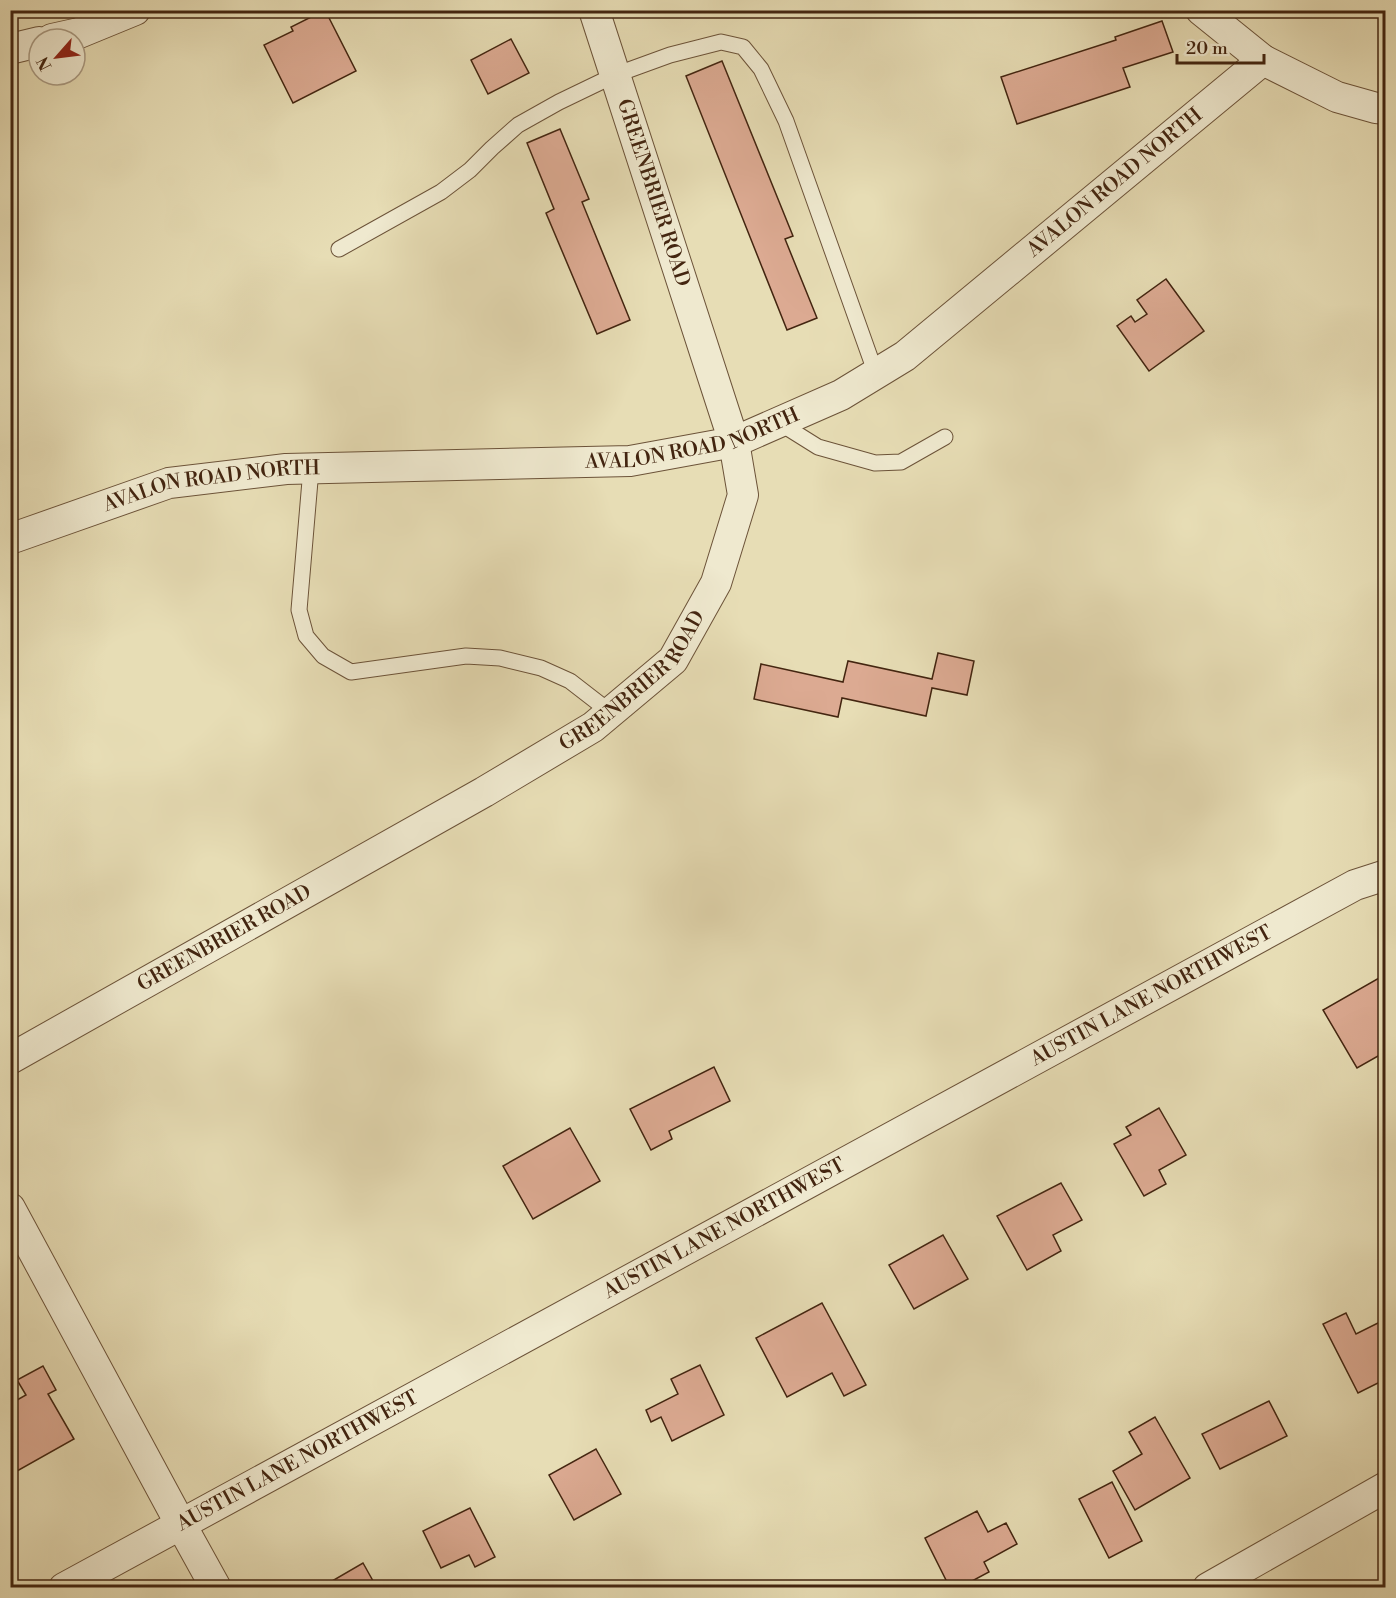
<svg xmlns="http://www.w3.org/2000/svg" width="1396" height="1598" viewBox="0 0 1396 1598" font-family="'Libre Bodoni',serif">
	<style>
		.building { fill: #dcaa92; stroke: #432510; stroke-width: 1.5 }
		.lines { fill: none; stroke-linecap: round; stroke-linejoin: round }
		.service-casing { stroke: #6c5339; stroke-width: 17 }
		.minor-casing { stroke: #6c5339; stroke-width: 32 }
		.service { stroke: #efe9cf; stroke-width: 15 }
		.minor { stroke: #efe9cf; stroke-width: 30 }
		.labels { text-anchor: middle; dominant-baseline: central; stroke-width: 4.5; stroke-linejoin: round; paint-order: stroke }
		.street-label { font-size: 20px; fill: #432510; stroke: #efe9cf }
	</style>
	<rect width="100%" height="100%" fill="#e7ddb5"/>
	<filter id="stains"><feTurbulence type="fractalNoise" baseFrequency=".00333" numOctaves="4"/><feColorMatrix values="0 0 0 0 .2 0 0 0 0 .09 0 0 0 0 .02 0 0 0 .5 -.17"/></filter>
	<radialGradient id="worn" r=".72"><stop offset=".6" stop-color="#630" stop-opacity="0"/><stop offset="1" stop-color="#630" stop-opacity=".3"/></radialGradient>
	<g class="building">
		<polygon points="325,10 356,71 293,103 264,45 293,31 291,27"/>
		<polygon points="1162,21 1173,52 1123,68 1130,87 1017,124 1001,77 1116,40 1115,37"/>
		<polygon points="511,39 529,73 488,94 471,60"/>
		<polygon points="722,61 793,236 785,239 817,318 787,330 686,76"/>
		<polygon points="560,129 589,199 582,202 630,320 597,334 546,213 554,209 527,143"/>
		<polygon points="1166,279 1204,331 1149,371 1117,326 1131,316 1135,322 1147,314 1137,300"/>
		<polygon points="938,653 974,661 967,695 932,688 926,716 842,698 838,717 754,699 761,664 843,682 848,661 932,679"/>
		<polygon points="1386,974 1386,1054 1385,1052 1357,1068 1323,1010"/>
		<polygon points="714,1067 730,1101 669,1131 672,1139 651,1150 630,1109"/>
		<polygon points="1159,1108 1186,1155 1159,1170 1166,1184 1144,1196 1114,1144 1131,1135 1126,1127"/>
		<polygon points="570,1128 600,1181 533,1219 503,1166"/>
		<polygon points="1061,1183 1082,1220 1053,1235 1061,1251 1027,1270 997,1216"/>
		<polygon points="943,1235 968,1279 914,1309 889,1265"/>
		<polygon points="822,1303 866,1385 844,1396 832,1373 787,1397 756,1338"/>
		<polygon points="1346,1313 1356,1334 1386,1319 1386,1379 1358,1393 1323,1324"/>
		<polygon points="700,1365 724,1415 672,1441 661,1417 651,1422 646,1410 678,1394 671,1379"/>
		<polygon points="43,1366 56,1390 48,1394 74,1439 10,1475 10,1404 26,1395 17,1380"/>
		<polygon points="1269,1401 1287,1436 1220,1469 1202,1434"/>
		<polygon points="1155,1417 1190,1478 1135,1510 1113,1471 1142,1454 1129,1432"/>
		<polygon points="596,1449 621,1494 574,1520 549,1475"/>
		<polygon points="1112,1482 1142,1541 1109,1558 1079,1499"/>
		<polygon points="470,1508 495,1557 475,1567 469,1555 441,1568 423,1531"/>
		<polygon points="977,1511 988,1532 1006,1523 1017,1544 984,1562 989,1572 959,1588 950,1588 925,1538"/>
		<polygon points="363,1563 377,1588 320,1588"/>
	</g>
	<g class="lines">
		<g class="service-casing">
			<g id="service">
				<polyline points="339,249 441,192 470,170 492,148 518,125 559,102 615,75 670,55 721,42 743,47 761,69 786,121 876,374"/>
				<polyline points="778,422 818,447 875,463 901,462 945,437"/>
				<polyline points="311,469 299,610 306,636 323,656 351,672 466,656 500,658 541,668 570,681 610,712"/>
			</g>
		</g>
		<g class="minor-casing">
			<g id="minor">
				<polyline points="1201,10 1263,60 1337,97 1376,108 1386,109"/>
				<polyline points="52,39 79,33 135,10"/>
				<polyline points="10,49 39,42"/>
				<path id="s1" d="M10 539 169 483 286 469 630 461 734 442 841 395 905 356 1263 60"/>
				<path id="s2" d="M10 1059 484 792 593 727 673 660 716 583 743 495 734 442 594 10"/>
				<polyline points="10,1208 180,1523 216,1588"/>
				<path id="s3" d="M64 1588 1355 885 1386 875"/>
				<polyline points="1208,1588 1386,1487"/>
			</g>
		</g>
		<use href="#service" class="service"/>
		<use href="#minor" class="minor"/>
	</g>
	<g class="labels">
		<g class="street-label">
			<text stroke="none"><textPath href="#s1" startOffset="1200">AVALON ROAD NORTH</textPath></text>
			<text transform="translate(653 193) rotate(72)">GREENBRIER ROAD</text>
			<text stroke="none"><textPath href="#s1" startOffset="696">AVALON ROAD NORTH</textPath></text>
			<text stroke="none"><textPath href="#s1" startOffset="210">AVALON ROAD NORTH</textPath></text>
			<text stroke="none"><textPath href="#s2" startOffset="732">GREENBRIER ROAD</textPath></text>
			<text stroke="none"><textPath href="#s2" startOffset="246">GREENBRIER ROAD</textPath></text>
			<text stroke="none"><textPath href="#s3" startOffset="1238">AUSTIN LANE NORTHWEST</textPath></text>
			<text stroke="none"><textPath href="#s3" startOffset="752">AUSTIN LANE NORTHWEST</textPath></text>
			<text stroke="none"><textPath href="#s3" startOffset="266">AUSTIN LANE NORTHWEST</textPath></text>
		</g>
	</g>
	<rect width="1396" height="1598" fill="none" stroke="#e7ddb5" stroke-width="36"/>
	<rect x="12" y="12" width="1372" height="1574" fill="none" stroke="#432510" stroke-width="3"/>
	<rect x="18" y="18" width="1360" height="1562" fill="none" stroke="#432510" stroke-width="1.5"/>
	<g transform="translate(57 57) rotate(242)"><circle r="28" fill="#efe9cf" stroke="#aa9b83" stroke-width="1.5"/>
	<path d="M0-4.5L10 22L0 15L-10 22Z" fill="#8f2418"/>
	<text y="-9" font-size="16" font-weight="bold" text-anchor="middle" fill="#432510">N</text>
	</g>
	<path d="M1177 54v9h87v-9" fill="none" stroke="#432510" stroke-width="3"/>
	<text x="1186" y="54" font-size="18" fill="#432510" stroke="#efe9cf" stroke-width="4.5" paint-order="stroke">20 m</text>
	<rect width="100%" height="100%" filter="url(#stains)"/>
	<rect width="100%" height="100%" fill="url(#worn)"/>
</svg>
